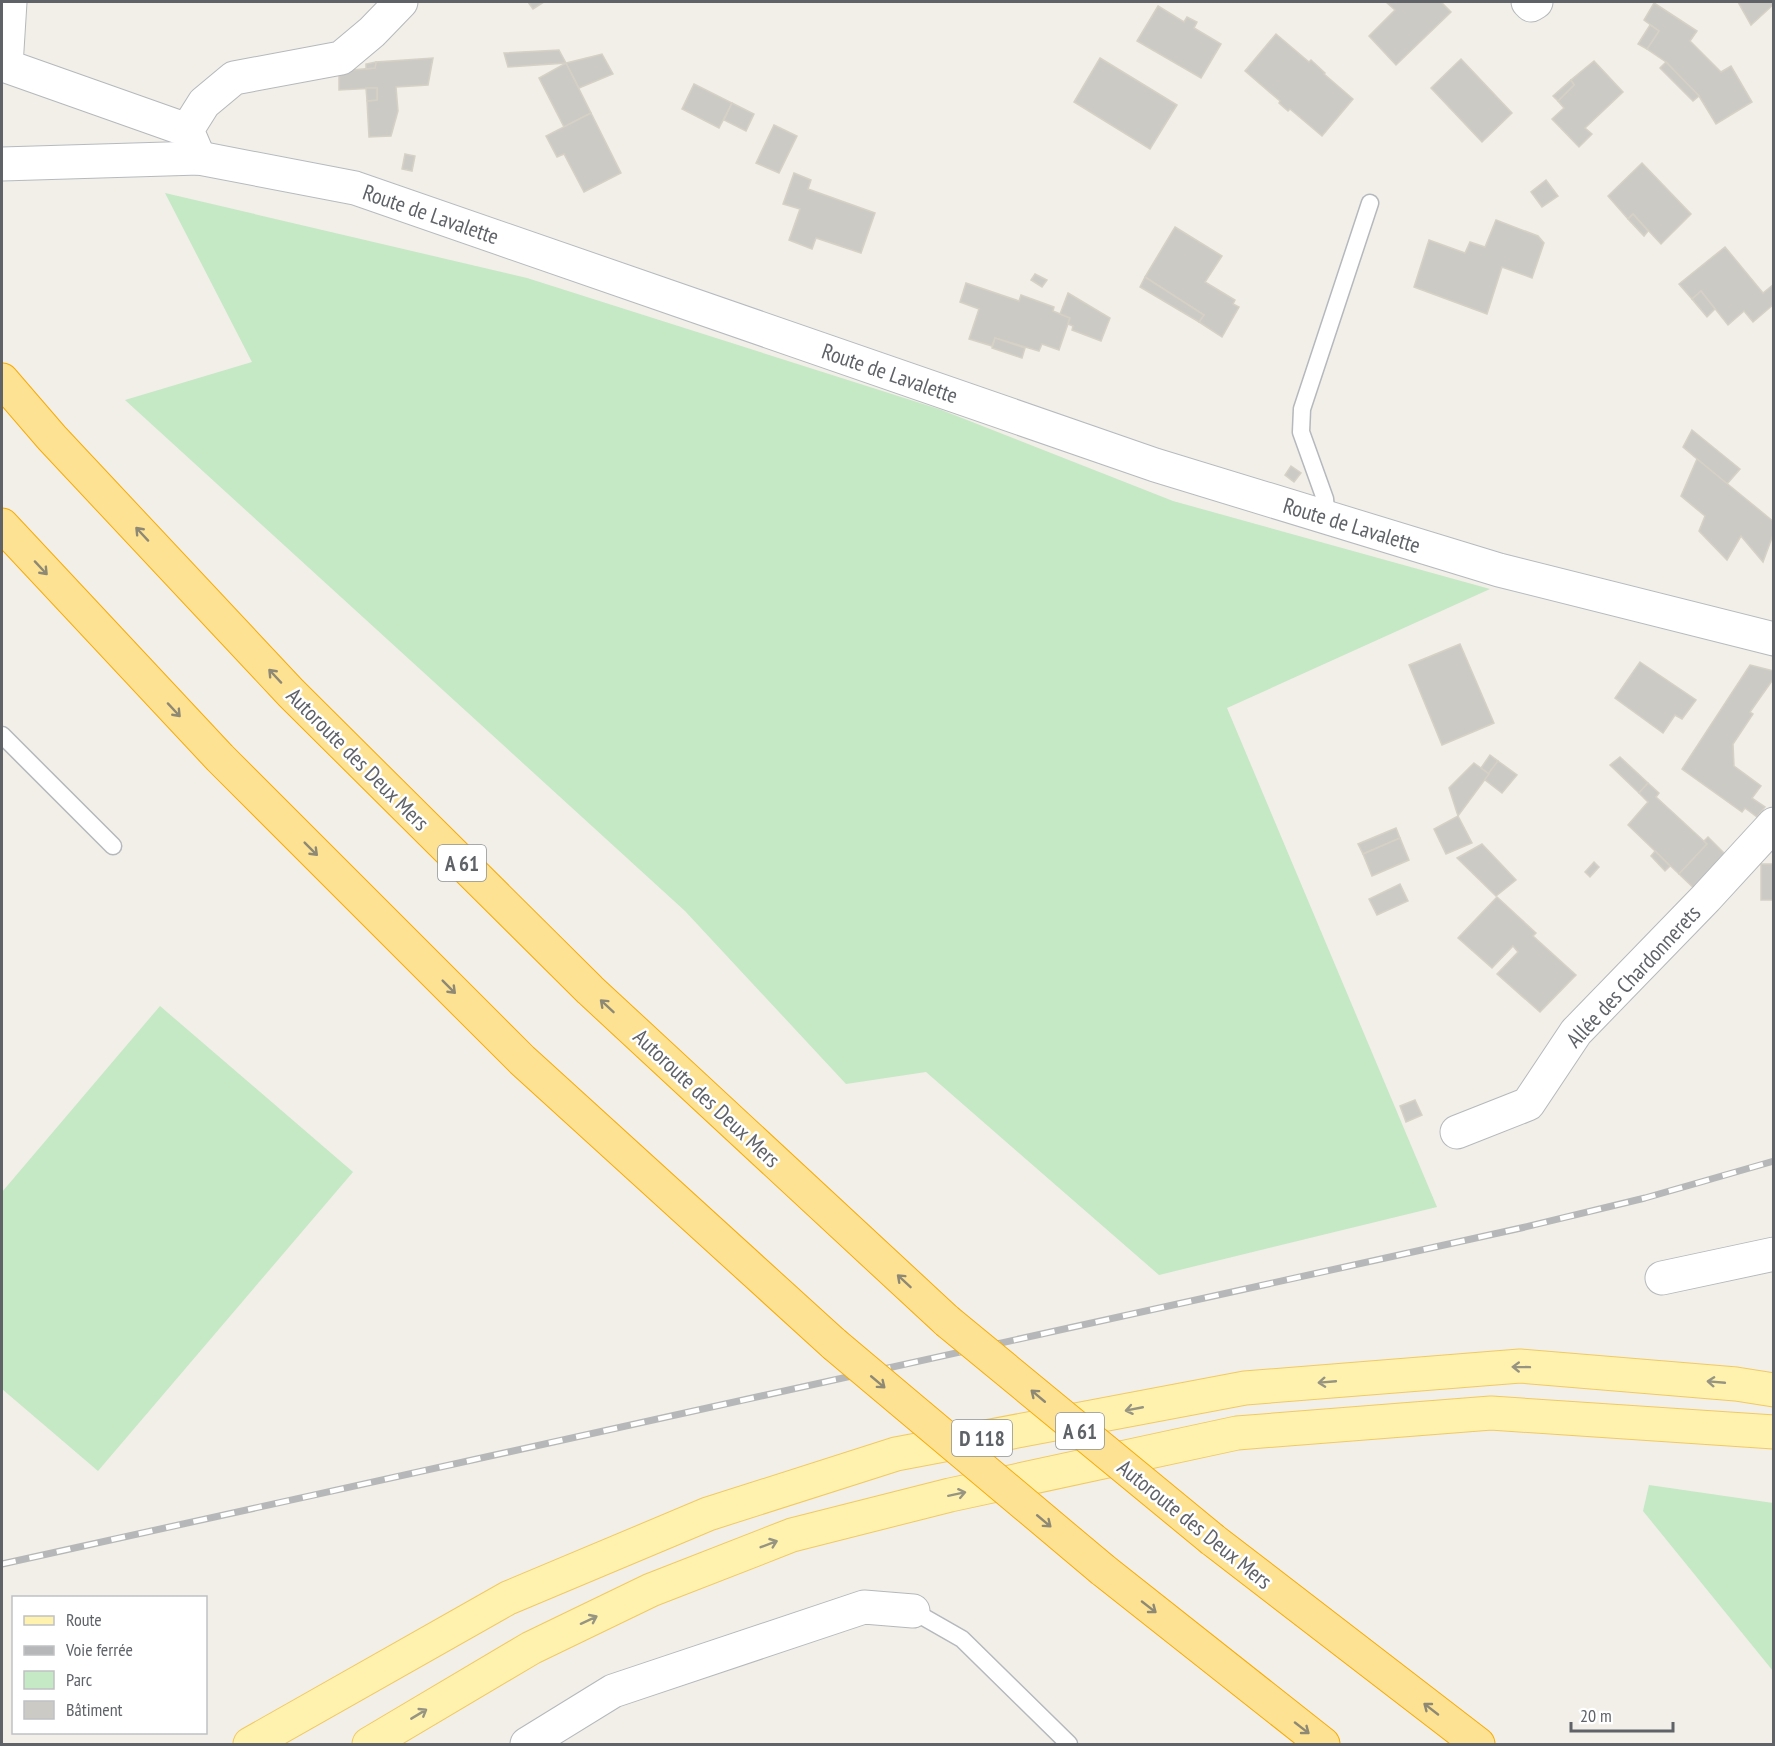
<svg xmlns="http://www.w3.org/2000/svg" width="1775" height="1746" viewBox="0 0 1775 1746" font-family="'PT Sans Narrow',sans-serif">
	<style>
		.green { fill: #c5e8c5 }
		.building { fill: #cccac5; stroke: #d6d1c6; stroke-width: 1.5 }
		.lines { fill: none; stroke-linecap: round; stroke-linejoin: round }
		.lane-casing { stroke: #b5b8bc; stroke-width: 19 }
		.street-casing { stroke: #b5b8bc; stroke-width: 35 }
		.secondary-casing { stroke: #b6babf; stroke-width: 35 }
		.primary-casing { stroke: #f2c960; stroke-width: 35 }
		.highway-casing { stroke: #f9ab00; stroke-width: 35 }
		.lane { stroke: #fff; stroke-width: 16 }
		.street { stroke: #fff; stroke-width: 33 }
		.secondary { stroke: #fff; stroke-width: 33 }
		.primary { stroke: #fff2af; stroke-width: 33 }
		.highway { stroke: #fde293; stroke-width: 33 }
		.rail-casing { stroke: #b6b7b8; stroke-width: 7 }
		.rail { stroke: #fff; stroke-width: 4.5; stroke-dasharray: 14; stroke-linecap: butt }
		.highway-bridge-casing { stroke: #f9ab00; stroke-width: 35; stroke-linecap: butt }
		.highway-bridge { stroke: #fde293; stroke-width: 33 }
		.oneway { stroke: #8e8975 }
		.oneway2 { stroke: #979581 }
		.labels { text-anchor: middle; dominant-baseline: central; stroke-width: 5; stroke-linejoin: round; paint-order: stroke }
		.shield { fill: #fff; stroke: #8f9295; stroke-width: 1.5 }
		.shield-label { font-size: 21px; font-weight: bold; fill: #5f6368 }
		.street-label { font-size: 22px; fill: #5f6368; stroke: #fff }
	</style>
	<rect width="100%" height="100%" fill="#f1efe8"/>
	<g class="green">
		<polygon points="165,193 527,278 939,409 1173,501 1490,589 1227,708 1437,1207 1159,1275 926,1072 846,1084 685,911 125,400 252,362"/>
		<polygon points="160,1006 353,1172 98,1471 2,1389 2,1192"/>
		<polygon points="1649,1485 1773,1503 1773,1671 1643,1511"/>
	</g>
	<g class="building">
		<polygon points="528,2 544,2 533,9"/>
		<polygon points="1386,2 1441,2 1451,12 1396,65 1369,36 1395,10"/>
		<polygon points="1738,2 1774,2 1774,4 1751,25"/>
		<polygon points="1654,3 1697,31 1690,41 1721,72 1731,66 1752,102 1716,124 1699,96 1666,62 1647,49 1659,31 1644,20"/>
		<polygon points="1158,6 1184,22 1187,17 1197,22 1194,28 1221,44 1201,78 1137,41"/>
		<polygon points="1650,25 1659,31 1647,49 1638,44"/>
		<polygon points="1276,34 1309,62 1311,60 1325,73 1324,74 1353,99 1322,136 1290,109 1288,111 1279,103 1280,101 1245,71"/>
		<polygon points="559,50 566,63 508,67 504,53"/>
		<polygon points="602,54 613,74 579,88 566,63"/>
		<polygon points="433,58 428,85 396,87 398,111 391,136 369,137 367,101 377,100 377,88 339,90 339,71 375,68 376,62"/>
		<polygon points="1100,58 1177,105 1150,149 1074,102"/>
		<polygon points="1461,59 1512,113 1482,142 1431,88"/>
		<polygon points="1594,61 1623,92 1585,128 1592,134 1579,147 1552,119 1564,108 1558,101 1574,85 1571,80"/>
		<polygon points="376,62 375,68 366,69 366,64"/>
		<polygon points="1666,62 1699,96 1693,101 1660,68"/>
		<polygon points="566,63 591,113 564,127 539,78"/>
		<polygon points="1571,80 1574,85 1558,101 1553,96"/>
		<polygon points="694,84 732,103 719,128 682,109"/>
		<polygon points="366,88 377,88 377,100 367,101"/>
		<polygon points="732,103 754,114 746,131 724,120"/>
		<polygon points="591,113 621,173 584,192 564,154 557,157 546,136"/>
		<polygon points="774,125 797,136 779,173 756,163"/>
		<polygon points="405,154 415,156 412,171 402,169"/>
		<polygon points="1642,163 1691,214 1661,244 1633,214 1628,219 1608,196"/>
		<polygon points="794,173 811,180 808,189 875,213 861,253 816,238 812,249 789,240 800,209 783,204"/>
		<polygon points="1546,180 1558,196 1542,207 1531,192"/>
		<polygon points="1633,214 1648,231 1644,236 1628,219"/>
		<polygon points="1496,220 1538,236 1544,243 1532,278 1502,267 1487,314 1414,287 1429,240 1465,253 1470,242 1485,247"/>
		<polygon points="1175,227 1222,256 1205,282 1235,300 1233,304 1239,307 1222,337 1199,322 1204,315 1145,277"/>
		<polygon points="1725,247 1763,293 1774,284 1774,304 1753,322 1744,311 1728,325 1701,291 1692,299 1679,284"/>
		<polygon points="1035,274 1047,280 1042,287 1031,280"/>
		<polygon points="1145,277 1204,315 1199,322 1140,287"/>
		<polygon points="966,283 1019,301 1021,295 1054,307 1053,311 1070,318 1059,350 1042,344 1039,351 995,338 992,346 969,339 979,309 960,302"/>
		<polygon points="1701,291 1715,309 1707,317 1692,299"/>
		<polygon points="1068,293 1110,318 1101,341 1072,330 1073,326 1068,324 1070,318 1060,314"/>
		<polygon points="995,338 1025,348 1022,358 992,348"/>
		<polygon points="1692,430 1740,469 1727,484 1683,447"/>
		<polygon points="1697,459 1774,522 1774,532 1763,562 1741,536 1727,560 1699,531 1705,516 1681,496"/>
		<polygon points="1291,466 1301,473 1294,482 1285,475"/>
		<polygon points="1460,644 1494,723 1442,745 1409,665"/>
		<polygon points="1640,662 1696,700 1682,719 1675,715 1663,733 1615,698"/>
		<polygon points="1750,665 1774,671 1774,678 1750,712 1753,714 1733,744 1734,766 1761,786 1752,798 1765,807 1757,817 1745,808 1742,812 1682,769"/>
		<polygon points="1490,755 1498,761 1489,774 1481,768"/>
		<polygon points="1620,757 1648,783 1639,793 1610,765"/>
		<polygon points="1498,761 1517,775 1502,793 1484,779"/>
		<polygon points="1474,763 1489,774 1458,816 1449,788"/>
		<polygon points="1648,783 1659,793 1656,797 1707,844 1679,874 1628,825 1648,802 1639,793"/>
		<polygon points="1458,816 1472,843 1446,854 1434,829"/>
		<polygon points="1396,828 1400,838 1363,854 1358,844"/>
		<polygon points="1708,837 1731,860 1700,894 1679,874 1707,844 1704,841"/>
		<polygon points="1400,838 1409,860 1372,876 1363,854"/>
		<polygon points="1482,844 1516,880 1496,896 1457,858"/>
		<polygon points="1655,851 1670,866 1665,871 1651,856"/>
		<polygon points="1594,862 1599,867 1590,877 1585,872"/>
		<rect x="1761" y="864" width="13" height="36"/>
		<polygon points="1400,884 1408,901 1377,915 1369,899"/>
		<polygon points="1497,897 1536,933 1533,936 1576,975 1540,1012 1497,974 1518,952 1513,946 1492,968 1458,938"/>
		<polygon points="1415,1100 1422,1115 1406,1122 1400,1106"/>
	</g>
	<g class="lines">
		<g class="lane-casing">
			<g id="lane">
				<polyline points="1327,518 1325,499 1301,432 1302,409 1370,203"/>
				<polyline points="2,735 113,846"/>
				<polyline points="913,1611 962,1639 1069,1744"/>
			</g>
		</g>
		<g class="street-casing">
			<g id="street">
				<polyline points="10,2 6,66 187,130"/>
				<polyline points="1528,2 1531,5 1536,2"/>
				<polyline points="199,158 187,130 204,103 234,78 341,58 372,32 401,2"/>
				<polyline points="1457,1132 1528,1104 1576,1032 1706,898 1774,824"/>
				<polyline points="1662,1278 1774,1254"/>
				<polyline points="527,1744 613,1691 864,1607 913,1611"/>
			</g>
		</g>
		<g class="secondary-casing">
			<polyline id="secondary" points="2,164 199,158 355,188 1155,465 1499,570 1774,639"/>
		</g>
		<g class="primary-casing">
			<g id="primary">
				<polyline points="250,1744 508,1598 708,1514 896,1454 1245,1388 1520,1366 1736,1384 1774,1390"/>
				<polyline points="369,1744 531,1648 651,1590 792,1535 950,1495 1237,1433 1491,1413 1774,1432"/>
			</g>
		</g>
		<g class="highway-casing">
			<g id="highway">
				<polyline points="2,380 52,438 291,693 590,990 947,1321"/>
				<polyline points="2,525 220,758 522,1060 834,1344"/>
				<polyline points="1213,1540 1478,1744"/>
				<polyline points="1103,1570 1323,1744"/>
			</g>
		</g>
		<use href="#lane" class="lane"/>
		<use href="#street" class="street"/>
		<use href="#secondary" class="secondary"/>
		<use href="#primary" class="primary"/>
		<use href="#highway" class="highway"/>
		<g class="rail-casing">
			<polyline id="rail" points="2,1564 1521,1228 1645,1198 1774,1161"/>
		</g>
		<use href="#rail" class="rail"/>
		<g class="highway-bridge-casing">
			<g id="highway-bridge">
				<polyline points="947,1321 1213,1540"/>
				<polyline points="834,1344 1103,1570"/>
			</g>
		</g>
		<use href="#highway-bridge" class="highway-bridge"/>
	</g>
	<defs><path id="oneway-shaft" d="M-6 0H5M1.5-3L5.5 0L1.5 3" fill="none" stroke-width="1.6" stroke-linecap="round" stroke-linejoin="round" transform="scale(1.5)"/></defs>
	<g class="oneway">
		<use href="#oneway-shaft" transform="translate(142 534) rotate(-133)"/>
		<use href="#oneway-shaft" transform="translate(41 568) rotate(47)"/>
		<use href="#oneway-shaft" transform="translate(275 676) rotate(-133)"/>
		<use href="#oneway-shaft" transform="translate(174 710) rotate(47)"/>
		<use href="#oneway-shaft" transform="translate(311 849) rotate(45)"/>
		<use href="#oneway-shaft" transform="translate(449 987) rotate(45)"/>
		<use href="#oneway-shaft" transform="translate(607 1006) rotate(-137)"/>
		<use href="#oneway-shaft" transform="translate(904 1281) rotate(-137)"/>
		<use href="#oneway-shaft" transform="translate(878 1382) rotate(40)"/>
		<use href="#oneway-shaft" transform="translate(1038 1396) rotate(-140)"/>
		<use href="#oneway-shaft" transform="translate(1044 1521) rotate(40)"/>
		<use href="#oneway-shaft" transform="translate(1149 1607) rotate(38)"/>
		<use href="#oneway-shaft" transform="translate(1431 1709) rotate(-142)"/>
		<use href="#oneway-shaft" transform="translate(1302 1728) rotate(38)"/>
	</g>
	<g class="oneway2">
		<use href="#oneway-shaft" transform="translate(1521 1367) rotate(-179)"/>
		<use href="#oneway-shaft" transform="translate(1327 1382) rotate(175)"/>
		<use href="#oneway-shaft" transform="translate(1716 1382) rotate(-175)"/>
		<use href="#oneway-shaft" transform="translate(1134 1409) rotate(169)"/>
		<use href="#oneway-shaft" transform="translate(957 1494) rotate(-12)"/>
		<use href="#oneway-shaft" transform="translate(769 1544) rotate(-21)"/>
		<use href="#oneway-shaft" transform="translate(589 1620) rotate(-25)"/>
		<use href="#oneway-shaft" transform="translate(419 1714) rotate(-31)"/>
	</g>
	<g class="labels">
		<g class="shield">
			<rect x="438" y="845" width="48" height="36" rx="4.5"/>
			<rect x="1056" y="1413" width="48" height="36" rx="4.5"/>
			<rect x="952" y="1420" width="60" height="36" rx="4.5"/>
		</g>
		<g class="shield-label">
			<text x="462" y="863">A 61</text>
			<text x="1080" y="1431">A 61</text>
			<text x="982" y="1438">D 118</text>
		</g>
		<g class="street-label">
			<text transform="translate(431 214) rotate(19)">Route de Lavalette</text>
			<text transform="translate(890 373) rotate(19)">Route de Lavalette</text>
			<text transform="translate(1352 525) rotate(17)">Route de Lavalette</text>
			<text transform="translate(358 759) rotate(45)">Autoroute des Deux Mers</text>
			<text transform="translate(1633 976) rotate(-47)">Allée des Chardonnerets</text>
			<text transform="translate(707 1098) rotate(43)">Autoroute des Deux Mers</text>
			<text transform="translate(1195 1524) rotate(39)">Autoroute des Deux Mers</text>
		</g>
	</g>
	<rect width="1775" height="1746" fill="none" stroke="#5f6368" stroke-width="6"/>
	<rect x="12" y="1596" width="195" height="138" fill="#ffffff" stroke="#bfc1c3" stroke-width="1.5"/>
	<rect x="24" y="1616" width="30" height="9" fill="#fff2af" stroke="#bfc1c3" stroke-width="1.5"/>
	<text x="66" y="1626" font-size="18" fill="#5f6368">Route</text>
	<rect x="24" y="1646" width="30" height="9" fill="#b6b7b8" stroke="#bfc1c3" stroke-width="1.5"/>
	<text x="66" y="1656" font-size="18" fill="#5f6368">Voie ferrée</text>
	<rect x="24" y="1671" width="30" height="18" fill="#c5e8c5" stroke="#bfc1c3" stroke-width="1.5"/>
	<text x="66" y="1686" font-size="18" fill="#5f6368">Parc</text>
	<rect x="24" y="1701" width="30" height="18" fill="#cccac5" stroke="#bfc1c3" stroke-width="1.5"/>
	<text x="66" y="1716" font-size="18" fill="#5f6368">Bâtiment</text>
	<path d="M1571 1722v9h102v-9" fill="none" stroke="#5f6368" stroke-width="3"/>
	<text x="1580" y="1722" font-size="18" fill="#5f6368" stroke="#ffffff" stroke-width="4.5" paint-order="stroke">20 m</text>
</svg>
